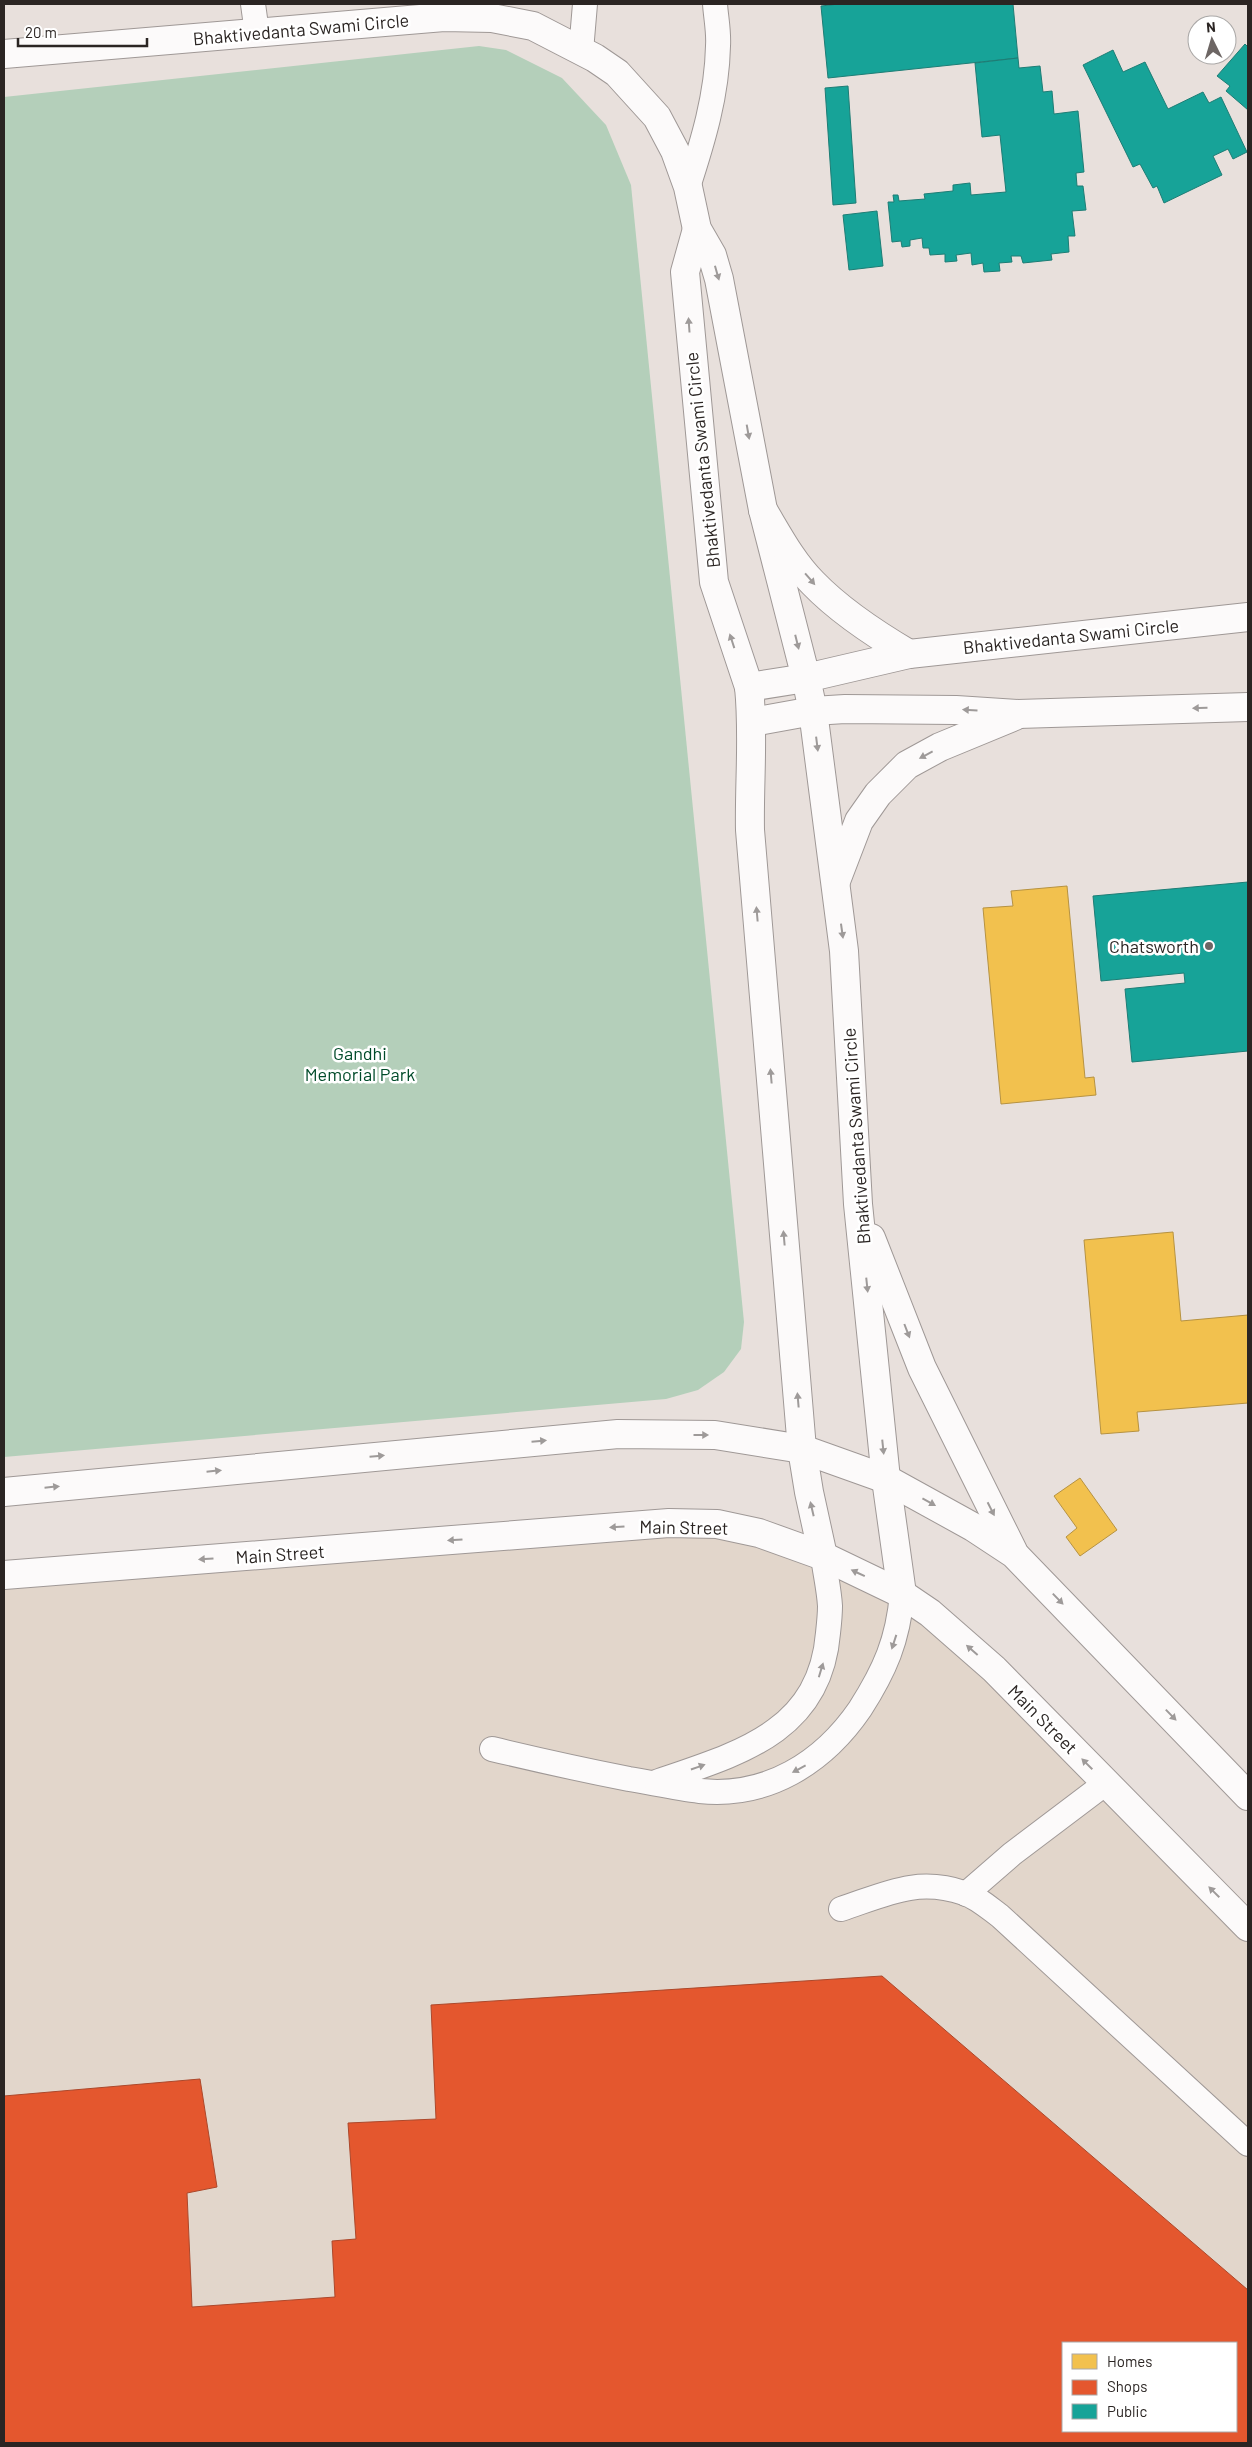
<svg xmlns="http://www.w3.org/2000/svg" width="1252" height="2447" viewBox="0 0 1252 2447" font-family="Barlow,sans-serif">
	<style>
		.commercial { fill: #e2d6cb; fill-rule: evenodd }
		.green { fill: #b4cfba }
		.homes { fill: #f2c14e; stroke: #b69241 }
		.shops { fill: #e4572e; stroke: #ac482b; fill-rule: evenodd }
		.public { fill: #17a398; stroke: #1d7d75 }
		.lines { fill: none; stroke-linecap: round; stroke-linejoin: round }
		.service-casing { stroke: #9f9896; stroke-width: 26 }
		.minor-casing { stroke: #9f9896; stroke-width: 30 }
		.tertiary-casing { stroke: #9f9896; stroke-width: 30 }
		.service { stroke: #fcfafa; stroke-width: 24 }
		.minor { stroke: #fcfafa; stroke-width: 28 }
		.tertiary { stroke: #fcfafa; stroke-width: 28 }
		.oneway { fill: #9e9a99 }
		.poi-dot { fill: #6d6664; stroke: #fff; stroke-width: 2 }
		.labels { text-anchor: middle; dominant-baseline: central; stroke-width: 5; stroke-linejoin: round; paint-order: stroke }
		.street-label { font-size: 18px; fill: #2b2523; stroke: #fff }
		.poi-label { font-size: 18px; fill: #2b2523; stroke: #fff; text-anchor: end }
		.park-label { font-size: 18px; fill: #004b2a; stroke: #fff }
	</style>
	<rect width="100%" height="100%" fill="#e8e0dc"/>
	<path class="commercial" d="M716 1525 898 1593 1248 1929V2443H4V1577ZM1063 2343H1236V2431H1063Z"/>
	<polygon class="green" points="479,46 506,50 562,78 606,125 631,185 744,1322 741,1349 724,1372 698,1390 666,1399 4,1457 4,97"/>
	<g class="homes">
		<polygon points="1067,886 1085,1078 1094,1077 1096,1095 1001,1104 983,908 1013,906 1011,891"/>
		<polygon points="1173,1232 1181,1321 1248,1315 1248,1403 1137,1412 1139,1431 1101,1434 1084,1240"/>
		<polygon points="1080,1478 1117,1530 1080,1556 1066,1537 1077,1528 1054,1496"/>
	</g>
	<path class="shops" d="M882 1976 1248 2290V2443H4V2096L200 2079 217 2187 187 2193 192 2307 335 2297 332 2241 356 2239 348 2123 436 2119 431 2005ZM1063 2343H1236V2431H1063Z"/>
	<g class="public">
		<polygon points="839,4 1013,4 1018,58 828,78 821,6"/>
		<polygon points="1245,44 1248,47 1248,110 1226,91 1230,86 1217,76"/>
		<polygon points="1113,50 1123,72 1145,62 1168,109 1203,92 1209,103 1221,97 1247,152 1233,159 1228,149 1213,156 1222,175 1164,203 1157,186 1153,188 1140,164 1133,167 1083,65"/>
		<polygon points="1018,58 1019,68 1040,66 1043,92 1052,91 1054,114 1078,111 1084,172 1076,173 1077,186 1083,186 1086,210 1072,211 1075,236 1068,236 1069,252 1051,254 1052,260 1023,263 1021,256 1011,256 1012,262 999,263 1000,271 984,272 983,263 972,265 971,253 956,255 957,261 945,262 945,254 930,255 929,248 923,248 922,238 910,240 910,246 902,247 901,241 892,242 888,202 894,202 893,195 898,195 899,201 925,199 924,194 953,191 953,185 970,183 971,195 1006,192 1000,135 982,137 975,63"/>
		<polygon points="848,86 856,203 833,205 825,88"/>
		<polygon points="877,211 883,266 849,270 843,215"/>
		<polygon points="1248,882 1248,1051 1132,1062 1125,989 1185,983 1184,973 1101,981 1093,896"/>
	</g>
	<g class="lines">
		<g class="service-casing">
			<g id="service">
				<polyline points="253,4 257,33"/>
				<polyline points="581,51 585,4"/>
				<path d="M688 187C703 141 717 95 718 46 719 32 716 18 715 4"/>
				<path d="M492 1749C538 1760 583 1770 629 1779 653 1783 676 1788 700 1791 767 1798 823 1763 860 1709 885 1670 898 1640 902 1594"/>
				<path d="M656 1782C737 1754 820 1733 828 1633 829 1624 830 1614 830 1606 829 1589 825 1573 823 1556"/>
				<polyline points="966,1894 1012,1854 1106,1783"/>
				<path d="M841 1909C886 1894 917 1877 964 1893 977 1897 989 1908 1000 1916L1248 2144"/>
			</g>
		</g>
		<g class="minor-casing">
			<g id="minor">
				<polyline points="4,54 444,17 492,18 533,26 595,58 617,73 657,117 675,151 688,187 697,229 712,255 719,279 763,510 806,678"/>
				<polyline points="697,229 685,272 714,582 749,687"/>
			</g>
		</g>
		<g class="tertiary-casing">
			<g id="tertiary">
				<path d="M763 510C778 535 792 562 813 583 840 611 875 634 909 654"/>
				<polyline points="806,678 813,711 844,951 858,1204 886,1479 902,1594"/>
				<polyline points="753,722 813,711 845,709 956,710 1018,714 1248,707"/>
				<polyline points="836,881 859,821 878,794 907,765 940,747 1015,716"/>
				<polyline points="871,1238 922,1368 1013,1551"/>
				<polyline points="4,1492 618,1434 715,1435 802,1449 886,1479 973,1527 1014,1554 1248,1796"/>
				<path d="M823 1556 809 1492 802 1449 750 830C749 782 754 735 749 687L806 678 909 654 1248 617"/>
				<polyline points="4,1575 669,1523 717,1524 759,1533 823,1556 902,1594 930,1613 994,1669 1248,1927"/>
			</g>
		</g>
		<use href="#service" class="service"/>
		<use href="#minor" class="minor"/>
		<use href="#tertiary" class="tertiary"/>
	</g>
	<defs><path id="oneway-solid" d="M-6-.8H1V-3.2L6.5 0L1 3.2V.8H-6Z" transform="scale(1.25)"/></defs>
	<g class="oneway">
		<use href="#oneway-solid" transform="translate(717 273) rotate(74)"/>
		<use href="#oneway-solid" transform="translate(689 325) rotate(-94)"/>
		<use href="#oneway-solid" transform="translate(748 432) rotate(80)"/>
		<use href="#oneway-solid" transform="translate(810 579) rotate(49)"/>
		<use href="#oneway-solid" transform="translate(732 641) rotate(-108)"/>
		<use href="#oneway-solid" transform="translate(797 642) rotate(76)"/>
		<use href="#oneway-solid" transform="translate(1200 708) rotate(178)"/>
		<use href="#oneway-solid" transform="translate(970 710) rotate(-177)"/>
		<use href="#oneway-solid" transform="translate(817 744) rotate(83)"/>
		<use href="#oneway-solid" transform="translate(926 755) rotate(152)"/>
		<use href="#oneway-solid" transform="translate(757 914) rotate(-95)"/>
		<use href="#oneway-solid" transform="translate(842 931) rotate(82)"/>
		<use href="#oneway-solid" transform="translate(771 1076) rotate(-95)"/>
		<use href="#oneway-solid" transform="translate(784 1238) rotate(-95)"/>
		<use href="#oneway-solid" transform="translate(867 1285) rotate(84)"/>
		<use href="#oneway-solid" transform="translate(907 1331) rotate(69)"/>
		<use href="#oneway-solid" transform="translate(798 1400) rotate(-95)"/>
		<use href="#oneway-solid" transform="translate(701 1435)"/>
		<use href="#oneway-solid" transform="translate(539 1441) rotate(-5)"/>
		<use href="#oneway-solid" transform="translate(883 1447) rotate(84)"/>
		<use href="#oneway-solid" transform="translate(377 1456) rotate(-5)"/>
		<use href="#oneway-solid" transform="translate(214 1471) rotate(-6)"/>
		<use href="#oneway-solid" transform="translate(52 1487) rotate(-6)"/>
		<use href="#oneway-solid" transform="translate(929 1502) rotate(29)"/>
		<use href="#oneway-solid" transform="translate(812 1509) rotate(-103)"/>
		<use href="#oneway-solid" transform="translate(991 1509) rotate(63)"/>
		<use href="#oneway-solid" transform="translate(617 1527) rotate(176)"/>
		<use href="#oneway-solid" transform="translate(455 1540) rotate(176)"/>
		<use href="#oneway-solid" transform="translate(206 1559) rotate(176)"/>
		<use href="#oneway-solid" transform="translate(858 1573) rotate(-155)"/>
		<use href="#oneway-solid" transform="translate(1058 1599) rotate(46)"/>
		<use href="#oneway-solid" transform="translate(894 1642) rotate(108)"/>
		<use href="#oneway-solid" transform="translate(972 1650) rotate(-139)"/>
		<use href="#oneway-solid" transform="translate(821 1670) rotate(-73)"/>
		<use href="#oneway-solid" transform="translate(1171 1715) rotate(46)"/>
		<use href="#oneway-solid" transform="translate(1087 1764) rotate(-135)"/>
		<use href="#oneway-solid" transform="translate(698 1767) rotate(-19)"/>
		<use href="#oneway-solid" transform="translate(799 1769) rotate(152)"/>
		<use href="#oneway-solid" transform="translate(1214 1892) rotate(-135)"/>
	</g>
	<circle class="poi-dot" cx="1209" cy="946" r="5"/>
	<g class="labels">
		<g class="street-label">
			<text transform="translate(301 29) rotate(-5)">Bhaktivedanta Swami Circle</text>
			<text transform="translate(702 460) rotate(-96)">Bhaktivedanta Swami Circle</text>
			<text transform="translate(1071 636) rotate(-6)">Bhaktivedanta Swami Circle</text>
			<text transform="translate(856 1136) rotate(-94)">Bhaktivedanta Swami Circle</text>
			<text transform="translate(684 1527) rotate(1)">Main Street</text>
			<text transform="translate(280 1554) rotate(-4)">Main Street</text>
			<text transform="translate(1043 1719) rotate(45)">Main Street</text>
		</g>
		<g class="poi-label">
			<text x="1199" y="946">Chatsworth</text>
		</g>
		<g class="park-label">
			<text x="360" y="1053">Gandhi<tspan x="360" dy="21">Memorial Park</tspan></text>
		</g>
	</g>
	<rect width="1252" height="2447" fill="none" stroke="#2b2523" stroke-width="10"/>
	<rect x="1062" y="2342" width="175" height="90" fill="#ffffff" stroke="#aaa8a7"/>
	<rect x="1072" y="2354" width="25" height="15" fill="#f2c14e" stroke="#aaa8a7"/>
	<text x="1107" y="2367" font-size="15" fill="#2b2523">Homes</text>
	<rect x="1072" y="2380" width="25" height="15" fill="#e4572e" stroke="#aaa8a7"/>
	<text x="1107" y="2392" font-size="15" fill="#2b2523">Shops</text>
	<rect x="1072" y="2404" width="25" height="15" fill="#17a398" stroke="#aaa8a7"/>
	<text x="1107" y="2417" font-size="15" fill="#2b2523">Public</text>
	<g transform="translate(1212 40) rotate(355)"><circle r="24" fill="#ffffff" stroke="#aaa8a7"/>
	<path d="M0-4L9 19L0 12L-9 19Z" fill="#6d6664"/>
	<text y="-8" font-size="14" font-weight="bold" text-anchor="middle" fill="#2b2523">N</text>
	</g>
	<path d="M18 38v8h129v-8" fill="none" stroke="#2b2523" stroke-width="2.5"/>
	<text x="25" y="38" font-size="15" fill="#2b2523" stroke="#ffffff" stroke-width="4" paint-order="stroke">20 m</text>
</svg>
